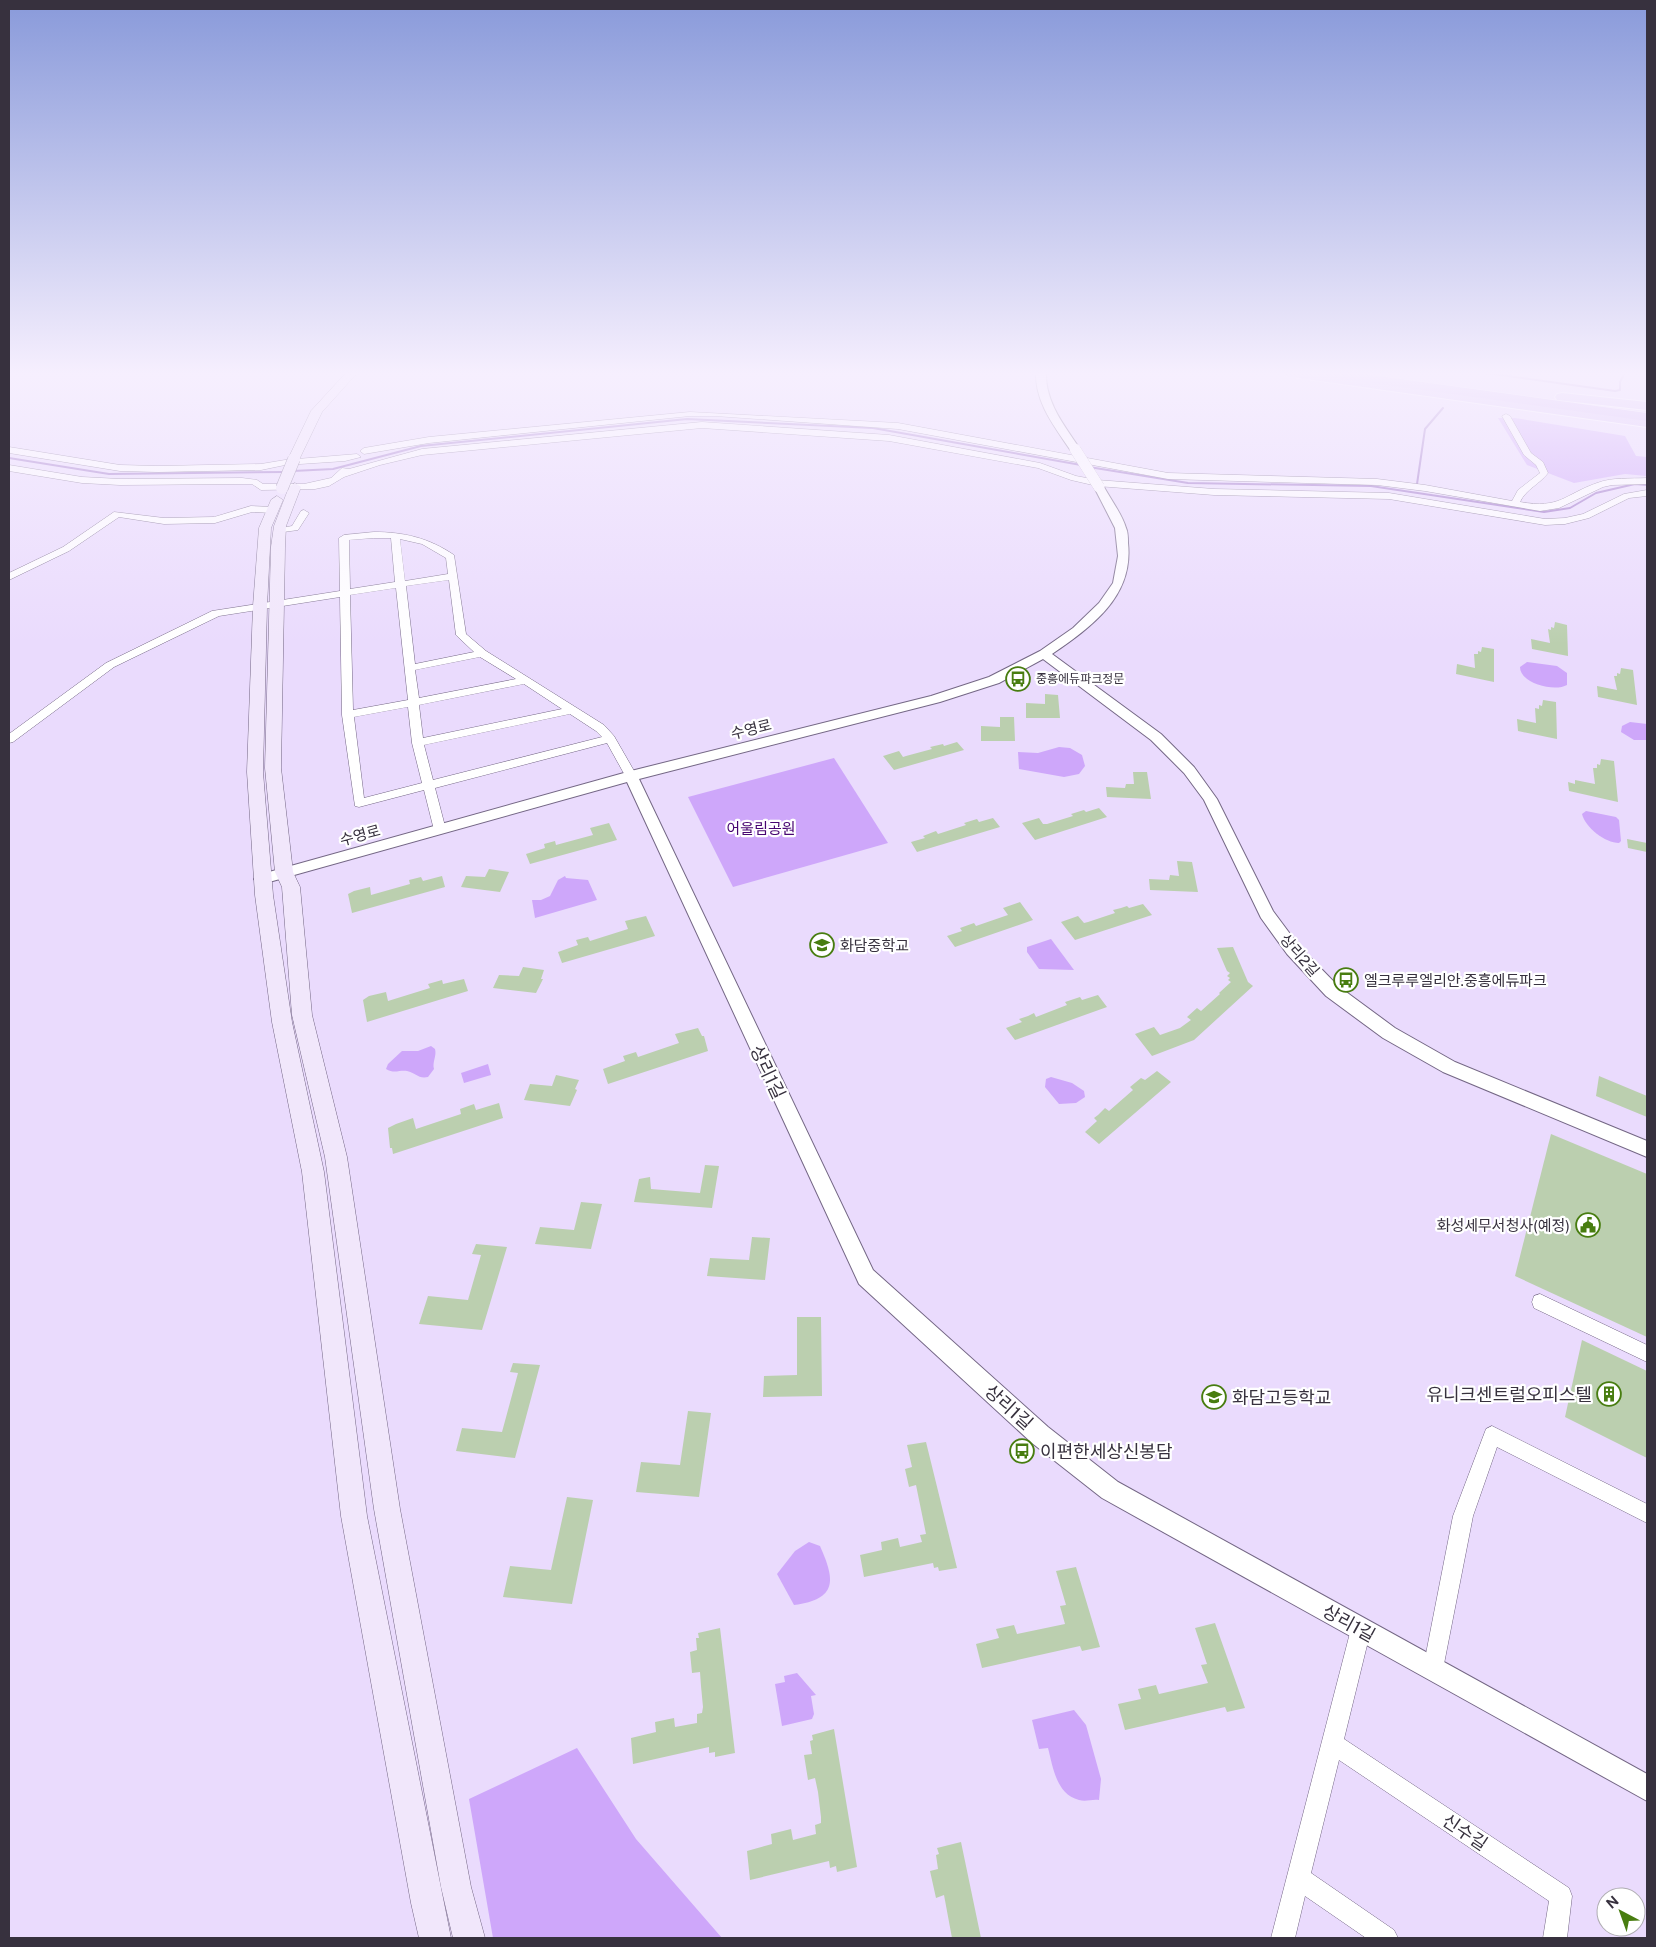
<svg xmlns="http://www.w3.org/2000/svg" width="1656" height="1947" viewBox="0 0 1656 1947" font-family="'Public Sans','Noto Sans KR',sans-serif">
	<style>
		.green { fill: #cea7fa }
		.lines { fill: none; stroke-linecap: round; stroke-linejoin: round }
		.stream { stroke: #9b72c6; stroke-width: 2 }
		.building { fill: #bbcfaf }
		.minor-casing { stroke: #746785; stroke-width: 1 }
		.tertiary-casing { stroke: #746785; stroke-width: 2 }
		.secondary-casing { stroke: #746785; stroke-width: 1 }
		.trunk-casing { stroke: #fff; stroke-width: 2 }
		.motorway-casing { stroke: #fff; stroke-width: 1 }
		.minor { fill: #fff; fill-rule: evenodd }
		.tertiary { fill: #fff; fill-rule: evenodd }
		.secondary { fill: #f1e7fb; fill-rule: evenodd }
		.trunk { fill: #d8c0f6; fill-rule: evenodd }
		.motorway { fill: #cfb0f3; fill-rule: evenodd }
		.tertiary-bridge-casing { stroke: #746785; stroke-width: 11; stroke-linecap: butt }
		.secondary-bridge-casing { stroke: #746785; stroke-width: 13; stroke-linecap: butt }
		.tertiary-bridge { stroke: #fff; stroke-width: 11 }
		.secondary-bridge { stroke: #f1e7fb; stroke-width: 12 }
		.labels { text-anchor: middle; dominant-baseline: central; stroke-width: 4.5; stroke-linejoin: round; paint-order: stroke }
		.far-poi-label { font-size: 12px; fill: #37313e; stroke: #fff; text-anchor: start }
		.street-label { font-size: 15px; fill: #37313e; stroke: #fff }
		.park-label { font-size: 15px; fill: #470571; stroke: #fff }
		.poi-label { font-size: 15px; fill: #37313e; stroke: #fff; text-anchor: start }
		.near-street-label { font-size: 18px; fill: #37313e; stroke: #fff }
		.near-poi-label { font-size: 18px; fill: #37313e; stroke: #fff; text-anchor: start }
	</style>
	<rect width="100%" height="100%" fill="#eadbfd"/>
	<g class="green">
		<polygon points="1498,418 1515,418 1625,436 1636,456 1647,457 1647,476 1625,474 1574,483 1527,465"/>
		<path d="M1527 662 1557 666 1567 673V685C1555 692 1520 684 1520 667Z"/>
		<polygon points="1630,722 1647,724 1647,740 1634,740 1621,732 1622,726"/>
		<polygon points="1059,747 1070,748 1082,755 1085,766 1079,774 1064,777 1019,769 1018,752 1038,753"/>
		<polygon points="834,758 888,843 733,887 688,797"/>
		<path d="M1586 811 1616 817 1619 820 1621 841 1619 843C1605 843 1585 827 1582 814Z"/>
		<polygon points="565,876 566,878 588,880 597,900 535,918 532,900 541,900 550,896 558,880"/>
		<polygon points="1051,939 1074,970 1039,969 1027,952 1027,947"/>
		<path d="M431 1046 435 1049C437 1056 432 1062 434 1069L428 1077C418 1079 416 1073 407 1071 399 1070 394 1074 386 1069L388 1064 402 1051H418Z"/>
		<polygon points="488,1064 491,1075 464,1083 461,1073"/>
		<polygon points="1051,1077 1072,1083 1084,1091 1085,1097 1076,1103 1059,1104 1045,1087 1046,1079"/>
		<path d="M809 1542 820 1546C835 1580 838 1599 794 1605L777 1574 795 1551Z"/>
		<polygon points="797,1673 816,1695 811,1696 814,1714 812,1719 782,1726 775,1684 785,1682 784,1676"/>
		<path d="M1074 1710 1086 1725 1101 1779 1099 1800C1092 1799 1086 1802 1079 1800 1056 1794 1053 1767 1048 1748L1039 1749 1032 1720Z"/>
		<polygon points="577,1748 636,1839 722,1938 493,1938 469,1799"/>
	</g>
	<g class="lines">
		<g class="stream">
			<polyline points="1479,372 1615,391 1620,390 1620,382 1624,374 1631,372"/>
			<polyline points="9,458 109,474 284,472"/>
			<polyline points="1089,467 1188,483 1371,486 1544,512 1570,508 1596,493 1635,484 1647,485"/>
			<polyline points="293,471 333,469 421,446 687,419 873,428 1081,465"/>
			<polyline points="1417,484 1425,429 1443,408"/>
		</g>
	</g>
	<g class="building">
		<polygon points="1555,622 1567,625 1568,656 1532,649 1531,639 1550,643 1548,629 1551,630 1551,627 1554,628"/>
		<polygon points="1482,647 1494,649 1494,682 1456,674 1457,664 1475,668 1474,654 1478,654 1478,651 1481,652"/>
		<polygon points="1621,668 1633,670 1637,705 1598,697 1597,686 1617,690 1614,676 1617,676 1617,673 1620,674"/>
		<polygon points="1045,694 1058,695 1060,718 1026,718 1026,703 1045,704"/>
		<polygon points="1543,700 1556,702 1557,739 1518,731 1517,719 1536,723 1535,708 1539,709 1539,705 1542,706"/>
		<polygon points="1000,717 1014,717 1015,741 981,741 981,726 1000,727"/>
		<polygon points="957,742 964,750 894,770 883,756 899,751 903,757 906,756 932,749 930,747 943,744 944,746"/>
		<polygon points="1601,759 1614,761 1618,802 1569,791 1568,782 1575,784 1575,780 1595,784 1593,768 1597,768 1597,764 1600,765"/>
		<polygon points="1133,772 1147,772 1151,799 1107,797 1106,787 1125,788 1126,784 1134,784"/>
		<polygon points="1099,808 1107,817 1035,840 1022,823 1039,818 1043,824 1047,824 1073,816 1071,814 1084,810 1086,812"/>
		<polygon points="993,818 1000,827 917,852 911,842 925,838 923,836 936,831 938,834 966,825 964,823 977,819 979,822"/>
		<polygon points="609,823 617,840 530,864 526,854 545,848 544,844 555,841 556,845 593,835 590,828"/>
		<polygon points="1627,839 1647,843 1647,852 1628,848"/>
		<polygon points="1177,861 1192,862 1198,892 1150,890 1149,879 1169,880 1170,875 1179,876"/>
		<polygon points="489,869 509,872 500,892 461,887 466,876 485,877"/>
		<polygon points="442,876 445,887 352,913 348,894 354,891 370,887 371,895 410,884 409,880 421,877 423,881"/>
		<polygon points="1020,902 1033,920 955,947 947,936 962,931 960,928 974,923 976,926 1005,916 1008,915 1003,908"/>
		<polygon points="1143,904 1152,915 1075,940 1061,922 1078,916 1084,923 1088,922 1115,913 1113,910 1121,908 1127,906 1129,908"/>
		<polygon points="646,916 655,936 562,963 558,952 578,945 576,940 588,937 590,941 628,929 625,921"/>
		<polygon points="1233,947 1248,982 1253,986 1194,1040 1152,1056 1135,1034 1154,1027 1160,1035 1180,1028 1191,1020 1187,1017 1197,1008 1201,1011 1220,994 1219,993 1231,982 1228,980 1230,978 1227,976 1230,973 1227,971 1217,948"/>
		<polygon points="523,967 544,970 541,979 543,979 536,993 493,988 499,975 519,976"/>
		<polygon points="464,979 468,991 367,1022 363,1000 369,996 386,992 388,1001 430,988 428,984 442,980 443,984"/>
		<polygon points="1098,995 1107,1007 1015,1040 1006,1028 1022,1022 1019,1019 1028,1016 1034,1013 1036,1017 1067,1005 1065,1002 1080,997 1082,1000"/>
		<polygon points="698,1028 702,1036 704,1036 708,1051 608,1084 603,1069 625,1061 623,1056 636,1052 638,1057 679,1043 675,1034"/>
		<polygon points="1157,1071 1171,1082 1099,1144 1085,1132 1097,1121 1094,1118 1098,1115 1105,1108 1109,1111 1133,1090 1130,1087 1141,1078 1145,1080"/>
		<polygon points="556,1075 579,1080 575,1089 577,1090 570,1106 524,1100 530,1084 552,1086"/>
		<polygon points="1599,1076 1647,1096 1647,1117 1596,1096"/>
		<polygon points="499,1103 503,1118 393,1154 392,1148 390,1148 388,1128 396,1124 413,1118 416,1129 461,1114 460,1109 474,1104 476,1110"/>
		<polygon points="1551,1134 1647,1174 1647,1337 1515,1276"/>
		<polygon points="705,1165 719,1166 712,1208 634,1202 639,1179 650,1177 651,1189 700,1193"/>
		<polygon points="581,1202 602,1204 591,1249 535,1244 540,1227 574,1230"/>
		<polygon points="752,1237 770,1238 765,1280 707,1276 710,1258 749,1260"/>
		<polygon points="476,1244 507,1247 482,1330 419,1324 428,1296 468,1300 481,1255 472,1254"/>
		<polygon points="797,1317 821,1317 822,1396 763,1397 764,1376 797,1375"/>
		<polygon points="1582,1340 1647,1371 1647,1458 1565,1417"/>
		<polygon points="513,1363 540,1365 515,1458 456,1451 462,1428 502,1432 518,1373 510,1372"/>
		<polygon points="688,1411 711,1413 699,1497 636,1492 641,1462 680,1465"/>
		<polygon points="926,1442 957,1568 939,1571 938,1567 934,1568 933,1563 864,1577 860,1555 882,1550 881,1542 898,1538 900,1547 922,1542 920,1535 926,1534 916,1485 909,1487 905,1469 912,1467 907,1445"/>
		<polygon points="567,1497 593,1500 572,1604 503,1597 510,1566 551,1570"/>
		<polygon points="1076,1567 1100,1647 1082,1651 1080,1646 982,1668 976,1644 999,1638 996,1629 1014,1625 1017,1634 1065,1624 1060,1606 1066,1605 1056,1571"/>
		<polygon points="1215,1623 1245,1708 1227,1712 1225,1707 1125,1730 1118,1704 1141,1699 1138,1689 1156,1685 1159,1694 1208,1683 1201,1665 1207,1664 1195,1628"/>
		<polygon points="720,1628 735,1753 715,1757 715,1752 709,1753 709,1747 633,1764 631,1738 656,1732 655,1722 674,1718 675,1727 697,1723 697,1714 702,1713 703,1707 701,1686 700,1672 692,1673 690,1652 697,1650 696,1638 699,1638 698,1633"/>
		<polygon points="834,1729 857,1867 837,1872 836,1866 830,1868 829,1861 750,1880 747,1851 772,1844 771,1834 791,1829 793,1840 816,1834 815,1825 821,1823 821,1817 818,1792 815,1778 808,1780 804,1755 812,1754 810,1741 813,1740 812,1735"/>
		<polygon points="961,1842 981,1938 952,1938 944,1895 936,1898 930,1871 938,1869 936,1855 939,1854 937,1848"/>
	</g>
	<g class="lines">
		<g class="minor-casing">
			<g id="minor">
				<path d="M690 412 898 423 1168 473 1377 479 1425 485 1512 501 1518 490 1540 473 1536 465 1524 455 1502 416 1506 414 1510 416 1531 453 1543 462 1548 473C1540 484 1526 489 1520 502 1561 509 1563 495 1597 483 1613 477 1630 479 1647 478V484L1612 485 1603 487 1559 508 1540 511 1425 491 1377 485 1168 479 898 429 715 416H690L429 443 364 454 360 451 364 448 429 437Z"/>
				<polygon points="702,422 889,435 1040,463 1076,476 1097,480 1214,489 1389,493 1545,519 1565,518 1583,514 1624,494 1647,490 1647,496 1629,498 1589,518 1565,524 1545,525 1389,499 1214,495 1097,486 1071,480 1038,468 889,441 702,428 422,455 380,465 344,477 329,486 315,489 261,490 252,484 242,484 120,485 82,483 9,471 9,465 82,477 120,479 242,478 257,480 263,484 304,484 331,478 342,468 349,469 422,449"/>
				<polygon points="9,447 120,465 158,466 261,464 285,460 357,454 361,457 345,461 285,465 261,470 158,472 120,471 9,453"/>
				<polygon points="251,506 273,507 278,510 273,513 252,512 215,523 164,524 119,517 69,551 9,580 9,573 63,547 114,512 164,518 214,517"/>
				<polygon points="304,510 309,513 298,530 276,533 276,529 292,526 301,511"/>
				<path d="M374 532C404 532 429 538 454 555L466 634 486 651 604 725 614 736 637 776 635 779H627L607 743 435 788 446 830 440 834 434 830 424 790 359 807 355 806 342 715 340 597 219 616 114 667 13 742 9 743V734L106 663 212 611 340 591 339 538 344 535ZM374 538H391L395 582 350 589 349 540ZM400 539 422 544 446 558 448 574 405 581ZM449 580 456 635 474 652 415 664 406 586ZM396 588 408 700 353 710 350 595ZM480 657 516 679 419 698 415 670ZM524 684 562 709 423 738 419 705ZM408 707 412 743 422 783 364 798 354 717ZM570 714 596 731 602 737 433 780 424 745Z"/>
				<polygon points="1540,1294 1647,1345 1647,1362 1534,1308 1532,1302 1534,1296"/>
				<polygon points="1492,1426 1647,1504 1647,1523 1497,1447 1473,1516 1443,1669 1440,1676 1433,1679 1426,1676 1423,1669 1453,1516 1486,1429"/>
				<polygon points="1361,1619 1368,1622 1371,1629 1344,1739 1569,1888 1572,1896 1567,1938 1543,1938 1549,1901 1339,1760 1311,1873 1394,1930 1398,1938 1366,1938 1305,1896 1295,1938 1271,1938 1351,1629 1354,1622"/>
			</g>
		</g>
		<g class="tertiary-casing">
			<g id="tertiary">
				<path d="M1036 372H1046C1045 402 1064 425 1080 449L1079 451H1071C1055 427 1035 403 1036 372Z"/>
				<path d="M1099 484 1104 487C1111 500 1122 514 1126 528 1128 532 1128 538 1128 543 1134 597 1091 627 1052 654L1161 734 1194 767 1217 799 1273 911 1299 946 1338 986 1395 1028 1455 1062 1647 1141V1157L1443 1072 1383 1038 1326 996 1287 954 1261 918 1204 800 1184 773 1151 740 1043 659 999 683 940 702 639 779 873 1270 1048 1427 1118 1482 1647 1774V1801L1102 1498 1032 1443 859 1284 627 782 262 884 257 883 254 879 257 875 262 874 631 771 931 696 989 677 1040 651 1073 628 1099 603 1113 583 1118 556 1115 528 1094 487Z"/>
			</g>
		</g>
		<g class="secondary-casing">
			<g id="secondary">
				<polygon points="347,372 358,372 322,412 298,462 290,462 288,459 311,411"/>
				<polygon points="295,483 301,487 286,526 285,547 281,768 293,872 300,887 312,1015 347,1157 400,1509 471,1887 485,1938 453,1938 441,1887 374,1509 325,1157 292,1015 282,887 275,872 265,768 271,547 274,526 289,487"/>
				<polygon points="277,496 283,500 271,528 267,606 263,772 273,895 292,1022 324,1172 367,1516 451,1938 419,1938 411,1903 341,1516 302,1172 272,1022 255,895 247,772 253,606 259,528 271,500"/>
			</g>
		</g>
		<g class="trunk-casing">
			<g id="trunk">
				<polygon points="1279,372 1312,372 1647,419 1647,427 1285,376"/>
				<polygon points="1562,393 1647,402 1647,410 1557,400 1555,397 1557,394"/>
			</g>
		</g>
		<g class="motorway-casing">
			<polygon id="motorway" points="1314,372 1350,372 1647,413 1647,421 1321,376"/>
		</g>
		<use href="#minor" class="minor"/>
		<use href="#tertiary" class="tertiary"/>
		<use href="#secondary" class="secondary"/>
		<use href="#trunk" class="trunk"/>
		<use href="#motorway" class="motorway"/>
		<g class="tertiary-bridge-casing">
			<polyline id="tertiary-bridge" points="1075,449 1099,487"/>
		</g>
		<g class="secondary-bridge-casing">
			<polyline id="secondary-bridge" points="282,488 294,459"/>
		</g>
		<use href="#tertiary-bridge" class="tertiary-bridge"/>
		<use href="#secondary-bridge" class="secondary-bridge"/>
	</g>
	<linearGradient id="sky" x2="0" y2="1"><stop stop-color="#899ada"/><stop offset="0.58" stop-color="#f6effe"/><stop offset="1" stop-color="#f6effe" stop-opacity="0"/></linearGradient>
	<rect width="1656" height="644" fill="url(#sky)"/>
	<defs>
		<g id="bus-ring" transform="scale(1.25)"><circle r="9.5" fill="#fff" stroke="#487d10" stroke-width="1.5"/><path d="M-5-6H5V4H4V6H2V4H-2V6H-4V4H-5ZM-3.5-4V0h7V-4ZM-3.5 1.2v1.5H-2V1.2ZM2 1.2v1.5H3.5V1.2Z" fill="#487d10"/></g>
		<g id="school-ring" transform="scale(1.25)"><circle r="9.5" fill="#fff" stroke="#487d10" stroke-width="1.5"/><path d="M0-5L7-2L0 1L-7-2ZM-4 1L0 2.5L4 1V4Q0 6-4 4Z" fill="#487d10"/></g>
		<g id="civic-ring" transform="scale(1.25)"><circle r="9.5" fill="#fff" stroke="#487d10" stroke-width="1.5"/><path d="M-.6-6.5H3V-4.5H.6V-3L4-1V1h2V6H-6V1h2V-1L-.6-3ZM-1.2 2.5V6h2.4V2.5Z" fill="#487d10"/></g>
		<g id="building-ring" transform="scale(1.25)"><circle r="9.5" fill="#fff" stroke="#487d10" stroke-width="1.5"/><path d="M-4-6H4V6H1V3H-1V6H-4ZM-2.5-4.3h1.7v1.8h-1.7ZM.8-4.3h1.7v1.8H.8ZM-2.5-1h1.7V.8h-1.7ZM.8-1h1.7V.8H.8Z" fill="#487d10"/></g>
	</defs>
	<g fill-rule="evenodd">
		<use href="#bus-ring" x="1018" y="679"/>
		<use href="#school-ring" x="822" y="945"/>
		<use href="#bus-ring" x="1346" y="980"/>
		<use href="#civic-ring" x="1588" y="1225"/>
		<use href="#building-ring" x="1609" y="1394"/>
		<use href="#school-ring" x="1214" y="1397"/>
		<use href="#bus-ring" x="1022" y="1451"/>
	</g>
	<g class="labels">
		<g class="far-poi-label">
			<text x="1036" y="679">중흥에듀파크정문</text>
		</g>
		<g class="street-label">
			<text transform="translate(751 729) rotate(-14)">수영로</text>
			<text transform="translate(360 835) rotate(-15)">수영로</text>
			<text transform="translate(1300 955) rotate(49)">상리2길</text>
		</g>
		<g class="park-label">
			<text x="761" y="828">어울림공원</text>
		</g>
		<g class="poi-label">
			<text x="840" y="945">화담중학교</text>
			<text x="1364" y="980">엘크루루엘리안.중흥에듀파크</text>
			<text x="1570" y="1225" text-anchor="end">화성세무서청사(예정)</text>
		</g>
		<g class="near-street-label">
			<text transform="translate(768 1072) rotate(65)">상리1길</text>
			<text transform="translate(1009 1407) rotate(42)">상리1길</text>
			<text transform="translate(1349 1623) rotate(29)">상리1길</text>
			<text transform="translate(1465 1832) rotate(34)">신수길</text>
		</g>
		<g class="near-poi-label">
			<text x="1592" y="1394" text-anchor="end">유니크센트럴오피스텔</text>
			<text x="1232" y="1397">화담고등학교</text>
			<text x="1040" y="1451">이편한세상신봉담</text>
		</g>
	</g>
	<rect width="1656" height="1947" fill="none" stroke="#37313e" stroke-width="20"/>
	<g transform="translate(1621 1912) rotate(319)"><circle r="24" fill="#ffffff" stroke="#afadb2"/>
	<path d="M0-4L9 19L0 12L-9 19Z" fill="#487d10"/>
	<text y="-8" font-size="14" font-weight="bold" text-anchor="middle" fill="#37313e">N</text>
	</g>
</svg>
